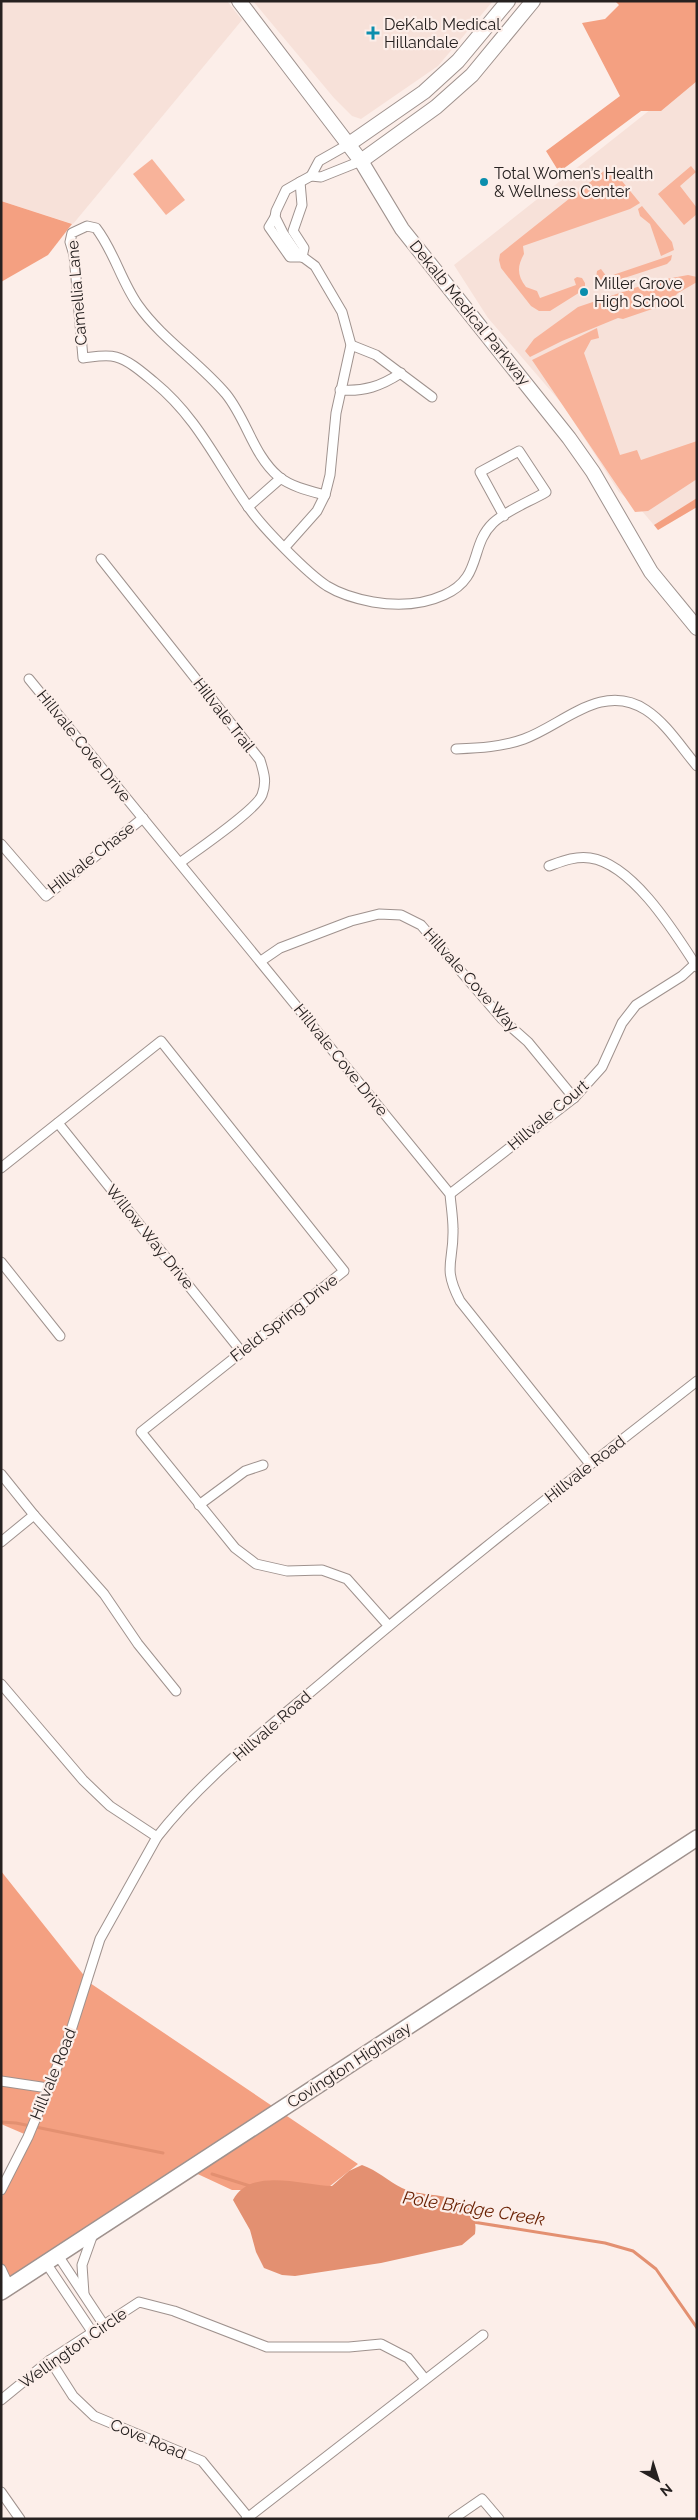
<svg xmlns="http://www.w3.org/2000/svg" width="698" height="2520" viewBox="0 0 698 2520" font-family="Raleway,sans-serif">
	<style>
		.built { fill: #f7e1d9 }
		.green { fill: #f8b39a }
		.forest { fill: #f4a081 }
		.water { fill: #e39071 }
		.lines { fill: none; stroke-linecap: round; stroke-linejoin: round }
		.stream { stroke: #e39071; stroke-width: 3 }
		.street-casing { stroke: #9f928e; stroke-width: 11 }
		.secondary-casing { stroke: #9f928e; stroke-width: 16 }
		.primary-casing { stroke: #9f928e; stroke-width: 18 }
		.street { stroke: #fff; stroke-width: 9 }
		.secondary { stroke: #fff; stroke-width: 14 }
		.primary { stroke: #fff; stroke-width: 15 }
		.poi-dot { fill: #0b8ead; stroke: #fceee9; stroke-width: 2 }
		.labels { text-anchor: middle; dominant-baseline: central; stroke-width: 4.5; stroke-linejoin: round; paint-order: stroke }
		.poi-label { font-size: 16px; fill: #262120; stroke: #fceee9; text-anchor: start }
		.street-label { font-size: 16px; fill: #262120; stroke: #fceee9 }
		.water-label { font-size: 18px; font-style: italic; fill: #681f00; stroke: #fceee9 }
	</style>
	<rect width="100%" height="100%" fill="#fceee9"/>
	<g class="built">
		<polygon points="1,1 227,1 242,20 73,224 1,201"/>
		<polygon points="253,1 493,1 438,66 361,119 352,116 334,98"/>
		<polygon points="615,1 697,1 697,507 658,530 642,511 619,492 563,405 488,318 454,265 684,83 694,72"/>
	</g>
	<g class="green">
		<polygon points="152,159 185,200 166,215 133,174"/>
		<polygon points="691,166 696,172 680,186 697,208 697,214 684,225 658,194"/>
		<path d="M604 171 617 175 640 203 630 209 523 246 524 254C517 266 517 276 526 287L537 291 540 298 576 285 574 279 577 277 582 278 585 283V289L550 311H539L531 306 501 268 499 260 500 254Z"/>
		<polygon points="642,206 672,242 674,250 661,256 650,224 640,216 638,209"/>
		<polygon points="672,255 671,260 667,264 606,284 600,283 596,278 597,271 601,269 607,277"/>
		<polygon points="688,275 697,277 697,282 678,293 667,304 623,319 618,318 562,341 530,357 525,351 534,339 578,307 655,281"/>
		<polygon points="597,328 599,338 591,340 584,353 620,455 637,450 641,460 697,441 697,479 648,511 635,512 532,360"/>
	</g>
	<g class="forest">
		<polygon points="615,1 697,1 697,81 661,111 641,111 559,172 546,151 620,96 582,23 605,19 619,5"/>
		<polygon points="1,201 72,224 48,255 1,282"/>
		<polygon points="697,498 697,507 658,530 654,525"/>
		<polygon points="1,1871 90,1983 358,2164 325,2190 232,2190 189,2170 7,2280 1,2268 1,2199 29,2136 1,2124"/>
	</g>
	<path class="water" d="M362 2165C377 2170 388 2181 402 2188 428 2201 481 2186 475 2234L462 2245 381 2263 295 2276 282 2275 264 2268 256 2252 250 2230 233 2200C250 2167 302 2185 332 2186L349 2171Z"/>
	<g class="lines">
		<g class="stream">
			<polyline points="1,2122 16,2123 163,2153"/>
			<polyline points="212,2174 250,2186"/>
			<polyline points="473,2222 605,2243 633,2251 656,2269 697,2328"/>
		</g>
		<g class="street-casing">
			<g id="street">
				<polyline points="311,176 319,161 349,144"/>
				<polyline points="300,182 302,205 293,231 304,248 302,257"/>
				<polyline points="275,217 269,227 290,257 302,257"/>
				<polyline points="351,345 376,355 432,397"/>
				<path d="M340 390C364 392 381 386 401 373"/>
				<path d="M325 495C310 491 292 487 279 477 253 455 247 420 226 394 199 362 162 339 138 305 121 281 114 251 96 228L87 226 72 233 70 242 74 255 83 358C93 357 106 354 116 357 130 361 143 373 154 382 198 418 217 463 249 508 263 528 307 573 327 586 340 594 357 599 373 602 396 606 422 605 444 595 483 578 469 546 493 523 507 510 529 502 546 492L519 451 480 472 504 516"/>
				<polyline points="248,507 281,478"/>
				<polyline points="285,547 317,511 325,495 330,475 336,413 351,345 342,312 315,266 296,252 283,233 275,217 276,211 286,190 300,182 311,176 321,177 361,161"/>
				<path d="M101 559 260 760C264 773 267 782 262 795 256 810 197 850 181 862"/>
				<path d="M29 679 450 1194C451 1206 453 1218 453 1229 454 1263 442 1266 460 1301L590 1464"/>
				<path d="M456 749C479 748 502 747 524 739 563 725 602 681 646 710 666 723 681 747 697 766"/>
				<polyline points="1,844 46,896 143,818"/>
				<path d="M549 866C563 861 575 856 590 858 633 864 675 933 697 967"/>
				<polyline points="261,961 280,948 351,921 379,914 401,915 421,925 502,1019 528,1042 574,1098"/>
				<polyline points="58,1123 241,1351"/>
				<polyline points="1,1168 161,1041 344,1271 141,1432 235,1548 256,1564 287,1571 322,1570 347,1579 388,1625"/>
				<polyline points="450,1194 574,1098 602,1067 622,1023 636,1005 682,976 695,964"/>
				<polyline points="1,1262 60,1336"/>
				<polyline points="1,1474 34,1515 104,1594 138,1644 176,1691"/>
				<polyline points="199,1505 245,1471 263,1465"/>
				<polyline points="1,1542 34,1515"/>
				<polyline points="1,1684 83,1780 110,1806 157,1837"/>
				<polyline points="1,2081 48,2088"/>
				<path d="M1 2190 28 2137 67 2043 100 1939 157 1837C204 1777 267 1729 325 1680 446 1576 572 1479 697 1381"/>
				<polyline points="57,2254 104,2325"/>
				<polyline points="46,2263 93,2333"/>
				<polyline points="1,2269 9,2286"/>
				<polyline points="84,2294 82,2265 93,2234"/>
				<polyline points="50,2360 73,2396 94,2416 202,2461 248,2517"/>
				<polyline points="1,2400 50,2360 139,2302 174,2311 267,2347 349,2347 381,2344 408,2358 425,2379"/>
				<polyline points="1,2492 20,2519"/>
				<polyline points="246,2519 483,2335"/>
				<polyline points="453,2519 482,2499 499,2519"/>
			</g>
		</g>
		<g class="secondary-casing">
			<g id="secondary">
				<polyline points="239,1 361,161 402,229 569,438 593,472 651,572 697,628"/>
				<polyline points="349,144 424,92 458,61 508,1"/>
				<polyline points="361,161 436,107 472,75 533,1"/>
			</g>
		</g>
		<g class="primary-casing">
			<polyline id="primary" points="1,2292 697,1838"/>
		</g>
		<use href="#street" class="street"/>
		<use href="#secondary" class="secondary"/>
		<use href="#primary" class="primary"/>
	</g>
	<g class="poi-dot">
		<path d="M370.5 25.5h5v5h5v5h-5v5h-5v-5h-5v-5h5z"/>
		<circle cx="484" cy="182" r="5"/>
		<circle cx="584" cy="292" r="5"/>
	</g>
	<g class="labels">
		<g class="poi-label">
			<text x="384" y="24">DeKalb Medical<tspan x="384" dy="18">Hillandale</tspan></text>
			<text x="494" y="173">Total Women’s Health<tspan x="494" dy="18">&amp; Wellness Center</tspan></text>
			<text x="594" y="283">Miller Grove<tspan x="594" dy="18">High School</tspan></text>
		</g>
		<g class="street-label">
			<text transform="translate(77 293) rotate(-95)">Camellia Lane</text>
			<text transform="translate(470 313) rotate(51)">Dekalb Medical Parkway</text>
			<text transform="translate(224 715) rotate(52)">Hillvale Trail</text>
			<text transform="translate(84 746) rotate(51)">Hillvale Cove Drive</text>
			<text transform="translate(91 858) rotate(-38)">Hillvale Chase</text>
			<text transform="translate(471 980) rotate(48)">Hillvale Cove Way</text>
			<text transform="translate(341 1060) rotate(51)">Hillvale Cove Drive</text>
			<text transform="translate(548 1115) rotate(-40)">Hillvale Court</text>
			<text transform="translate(150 1237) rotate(51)">Willow Way Drive</text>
			<text transform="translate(284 1318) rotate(-38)">Field Spring Drive</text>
			<text transform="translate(585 1469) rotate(-38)">Hillvale Road</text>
			<text transform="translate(272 1726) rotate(-41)">Hillvale Road</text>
			<text transform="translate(349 2065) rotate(-33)">Covington Highway</text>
			<text transform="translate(53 2074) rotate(-68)">Hillvale Road</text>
			<text transform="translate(73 2348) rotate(-35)">Wellington Circle</text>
			<text transform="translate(148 2439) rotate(23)">Cove Road</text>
		</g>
		<g class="water-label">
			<text transform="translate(474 2208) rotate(9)">Pole Bridge Creek</text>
		</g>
	</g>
	<rect width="698" height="2520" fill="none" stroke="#262120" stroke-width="5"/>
	<g transform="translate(658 2480) rotate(141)" stroke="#fceee9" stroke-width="4" paint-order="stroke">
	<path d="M0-4L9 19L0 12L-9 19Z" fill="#262120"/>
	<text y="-8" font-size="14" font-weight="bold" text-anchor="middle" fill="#262120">N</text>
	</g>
</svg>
